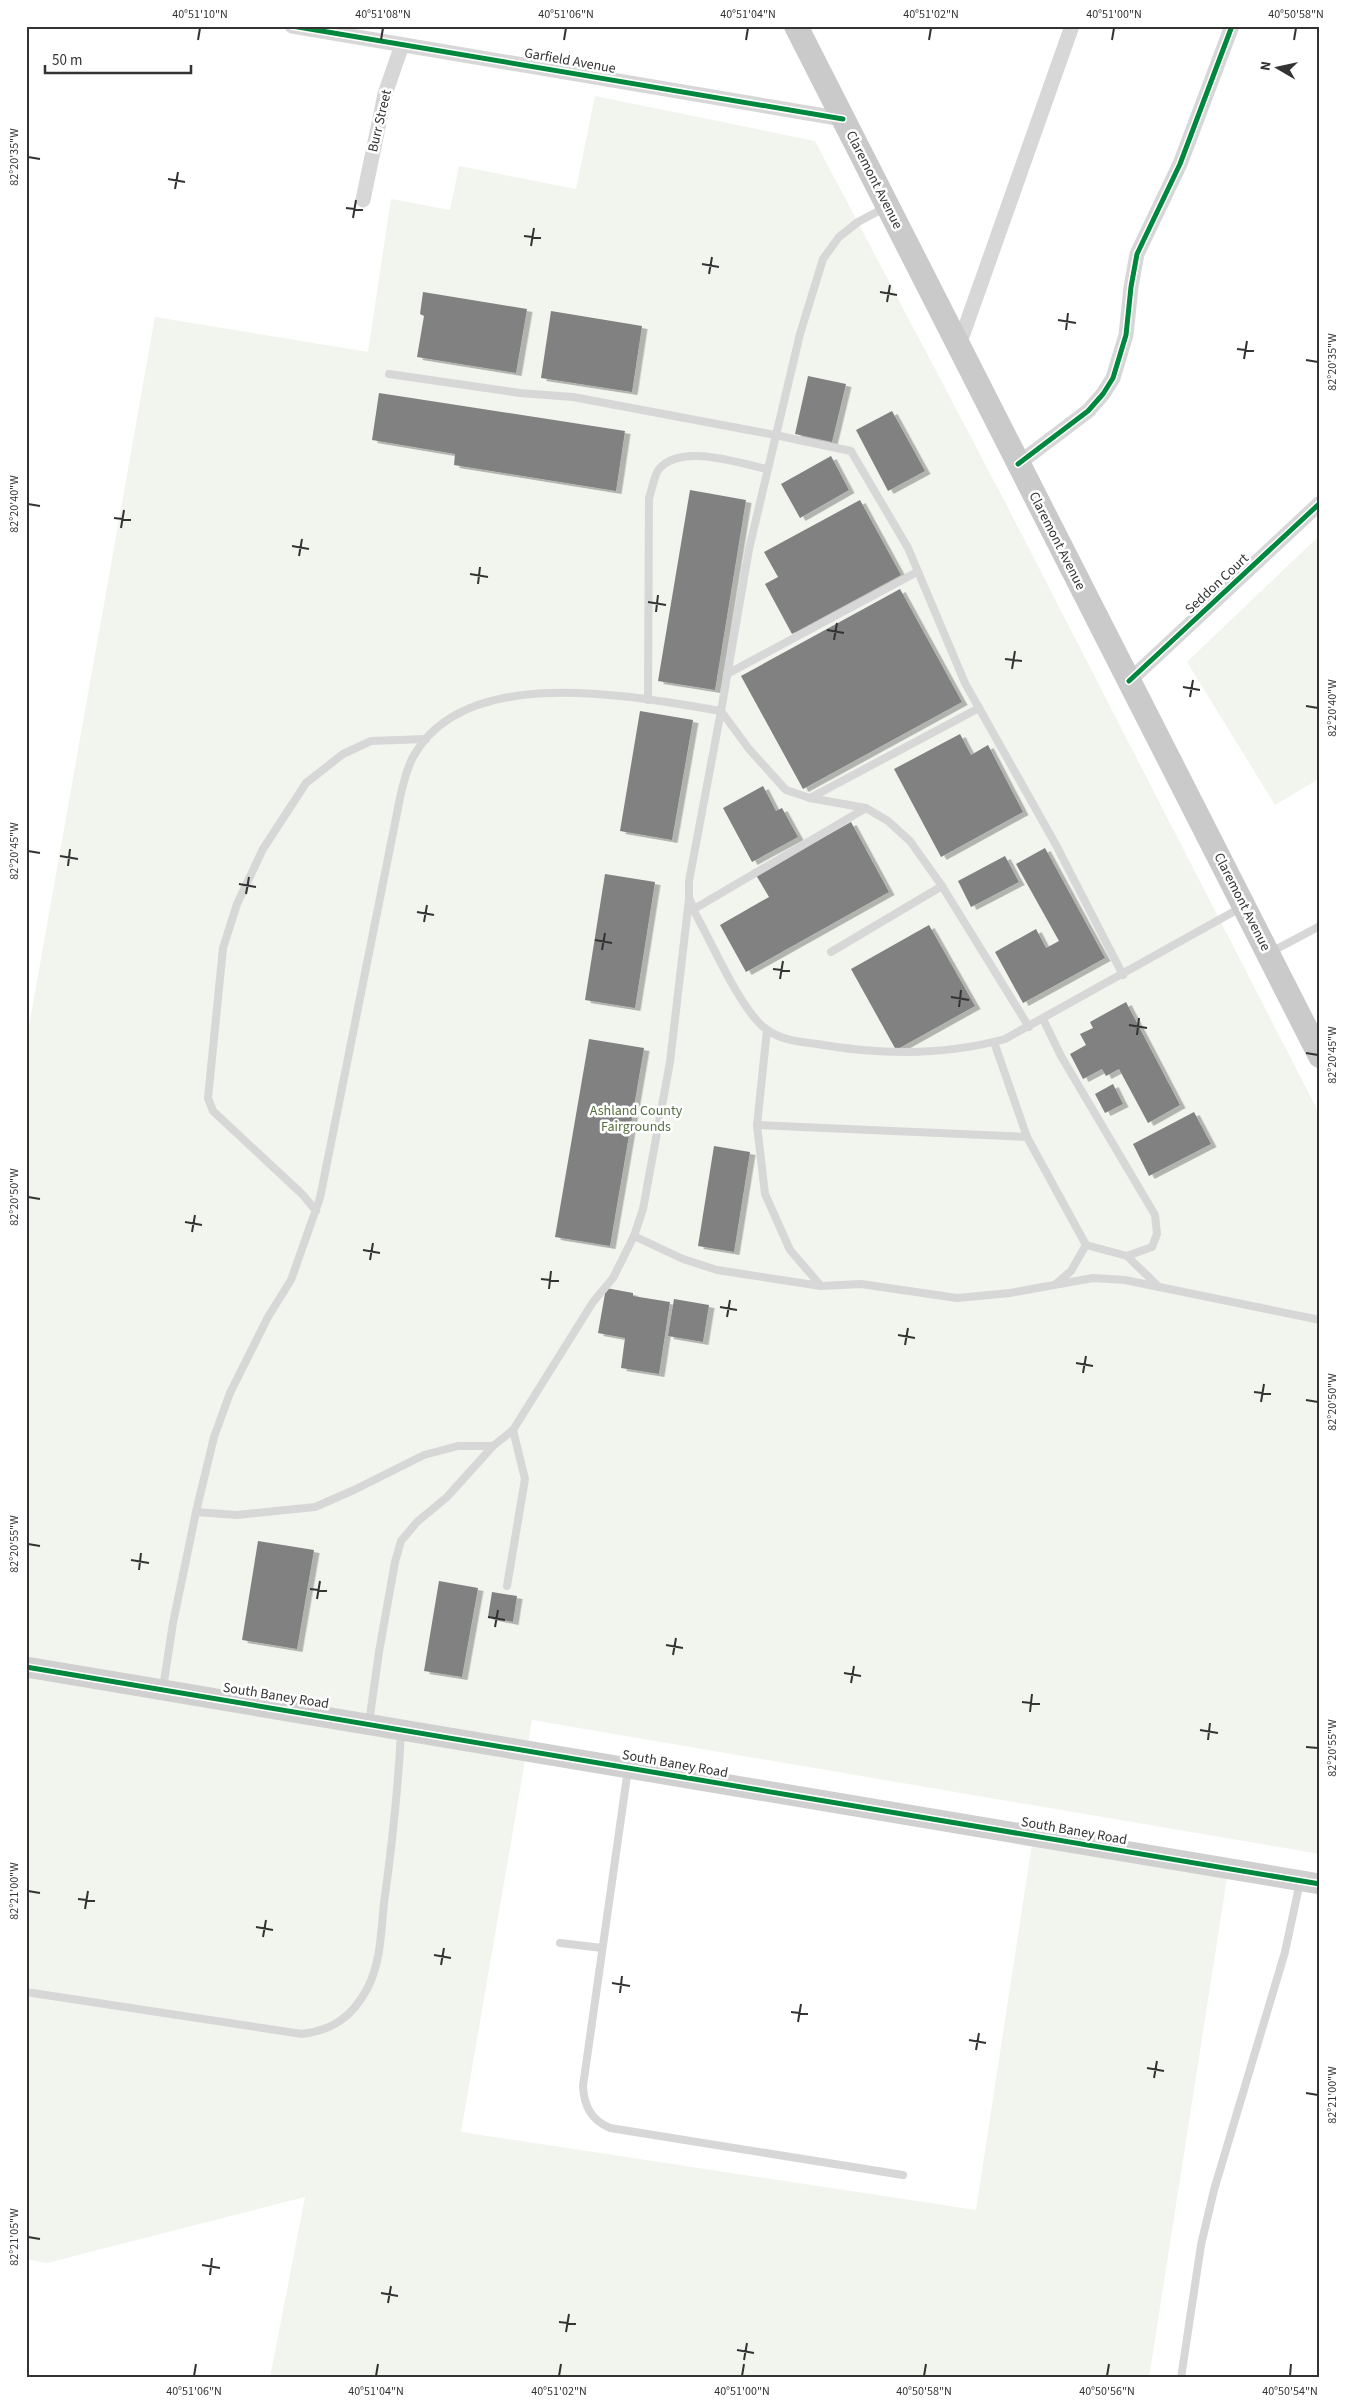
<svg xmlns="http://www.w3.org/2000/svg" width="1346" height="2404" viewBox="0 0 1346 2404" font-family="'Source Sans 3',sans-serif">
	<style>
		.green { fill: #f1f5ed }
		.building { fill: #818181; filter: url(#shadow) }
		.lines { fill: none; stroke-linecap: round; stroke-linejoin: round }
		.lane { stroke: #d7d7d7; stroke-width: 8 }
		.street { stroke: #d7d7d7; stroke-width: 15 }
		.secondary { stroke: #d0d0d0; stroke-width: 21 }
		.primary { stroke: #cacaca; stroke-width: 24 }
		.cycleway-casing { stroke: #fff; stroke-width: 8 }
		.cycleway { stroke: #00873e; stroke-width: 5 }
		.ticks { fill: none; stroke: #333; stroke-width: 2 }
		.labels { text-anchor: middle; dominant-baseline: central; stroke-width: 5; stroke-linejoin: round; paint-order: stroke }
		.street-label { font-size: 14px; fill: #333; stroke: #fff }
		.park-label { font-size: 14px; fill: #56703f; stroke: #fff }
		.neatline { fill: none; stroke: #333; stroke-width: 2 }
		.ticks-label { font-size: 12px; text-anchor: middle; fill: #333 }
	</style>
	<defs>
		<filter id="shadow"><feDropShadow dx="5.5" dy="3" stdDeviation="0" flood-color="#0004"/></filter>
	</defs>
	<rect width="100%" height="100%" fill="#fff"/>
	<g class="green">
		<polygon points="595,96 815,141 1004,500 1320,1115 1320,1854 532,1720 461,2132 976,2210 1032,1844 1227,1878 1149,2378 270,2378 305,2197 47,2263 26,2259 26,1043 155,317 368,352 391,199 450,210 459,166 576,189"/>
		<polygon points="1320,535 1320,778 1275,805 1187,662"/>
	</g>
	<g class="building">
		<polygon points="423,292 527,309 516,373 417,357 424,316 420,314"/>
		<polygon points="551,311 642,326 632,392 541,378"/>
		<polygon points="808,376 846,384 832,442 795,434"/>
		<polygon points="379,393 625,431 616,491 454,465 455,454 372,440"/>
		<polygon points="892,411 925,471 888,491 856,430"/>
		<polygon points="831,456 849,490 800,518 781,484"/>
		<polygon points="690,490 746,500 715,690 658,681"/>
		<polygon points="860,500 901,575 792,634 765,584 778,577 764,552"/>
		<polygon points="900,589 962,702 803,789 741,676"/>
		<polygon points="640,711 693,720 672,840 620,831"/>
		<polygon points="960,734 971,755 988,745 1023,812 941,857 894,769"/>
		<polygon points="763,786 776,811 782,808 798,837 752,862 723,808"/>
		<polygon points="851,822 889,892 746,972 720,925 769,897 756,875"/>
		<polygon points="1045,848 1105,958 1023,1003 995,952 1036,929 1046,948 1059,941 1016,864"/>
		<polygon points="1005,856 1019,882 971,907 958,881"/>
		<polygon points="605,874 655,882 635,1008 585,1000"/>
		<polygon points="929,925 975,1006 896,1050 851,969"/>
		<polygon points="1126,1002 1180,1105 1148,1123 1119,1069 1106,1076 1102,1069 1083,1079 1070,1054 1086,1045 1080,1034 1093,1028 1090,1022"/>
		<polygon points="589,1039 644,1048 610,1246 555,1237"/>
		<polygon points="1113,1084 1123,1104 1105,1113 1095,1094"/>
		<polygon points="1194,1112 1211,1144 1149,1176 1133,1144"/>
		<polygon points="714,1146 750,1152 734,1252 698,1246"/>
		<polygon points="606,1288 633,1293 633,1296 670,1302 659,1374 621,1368 625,1338 598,1333"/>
		<polygon points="674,1299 709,1305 703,1342 668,1336"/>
		<polygon points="258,1541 314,1550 297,1649 242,1640"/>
		<polygon points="439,1581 478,1588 462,1677 424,1671"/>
		<polygon points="492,1592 517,1596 513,1622 488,1617"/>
	</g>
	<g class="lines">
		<g class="lane">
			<polyline points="884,208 858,222 839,237 823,259 800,334 749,549 721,711 749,749 786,790 810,798 866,808 888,821 910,841 942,886 1029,1027"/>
			<polyline points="389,374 520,393 573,397 775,435 851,451 908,548 965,683 1056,845 1123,975"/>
			<polyline points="727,674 917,572"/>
			<path d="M648 700 649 498C652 490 654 475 659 469 681 443 739 463 767 469"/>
			<polyline points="810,798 979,708"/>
			<polyline points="694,909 866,808"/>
			<polyline points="831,952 942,886"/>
			<polyline points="1271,952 1320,926"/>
			<polyline points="767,1030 757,1125 765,1194 790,1250 821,1286"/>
			<polyline points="994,1042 1027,1137 1086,1245 1127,1256 1152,1247 1157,1234 1155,1215 1061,1056 1043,1019"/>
			<polyline points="757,1125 1027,1137"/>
			<polyline points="316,1211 303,1195 213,1111 208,1098 223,948 237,904 263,849 306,783 343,754 371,741 426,739"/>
			<polyline points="634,1236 683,1259 717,1270 821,1286 861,1284 957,1298 1010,1293 1093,1278 1125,1280 1320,1320"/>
			<polyline points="1127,1256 1159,1287"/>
			<polyline points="1057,1283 1071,1271 1086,1245"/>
			<polyline points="196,1512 237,1515 315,1507 354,1490 424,1455 458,1446 493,1446 513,1430 593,1302 613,1278 634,1236 643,1209 670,1062 689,899"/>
			<polyline points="507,1586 525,1479 513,1430"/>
			<path d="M163 1688 173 1623 196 1512 214 1437 230 1393 268 1317 291 1280 320 1198 401 793C404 782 407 768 413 757 466 661 634 697 721 711L689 881V897L695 913C712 943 741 1011 766 1029 780 1040 800 1042 817 1044 880 1055 943 1056 1005 1039L1242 907"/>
			<polyline points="369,1723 379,1652 395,1562 401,1541 417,1522 447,1497 493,1446"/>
			<path d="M628 1769 583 2086C584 2106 591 2120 610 2128L903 2175"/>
			<polyline points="560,1943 602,1948"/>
			<path d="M26 1992 302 2034C333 2030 352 2017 367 1989 381 1963 381 1931 384 1903 392 1846 398 1789 401 1732"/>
			<polyline points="1181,2378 1201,2245 1214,2190 1285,1952 1300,1882"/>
		</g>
		<g class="street">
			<polyline points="292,26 843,119"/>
			<polyline points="363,200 385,94 402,45"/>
			<polyline points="958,348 1072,26"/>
			<polyline points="1018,464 1088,411 1103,394 1113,378 1126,335 1131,287 1137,254 1180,164 1232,26"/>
			<polyline points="1129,681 1320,503"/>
		</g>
		<polyline class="secondary" points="26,1667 1320,1884"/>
		<polyline class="primary" points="796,26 1320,1056"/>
		<g class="cycleway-casing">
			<g id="cycleway">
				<polyline points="292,26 843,119"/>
				<polyline points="1018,464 1088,411 1103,394 1113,378 1126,335 1131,287 1137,254 1180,164 1232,26"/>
				<polyline points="1129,681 1320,503"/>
				<polyline points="26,1667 1320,1884"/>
			</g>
		</g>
		<use href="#cycleway" class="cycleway"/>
	</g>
	<path class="ticks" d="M198 40 200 28M381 40 383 28M564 40 566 28M746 40 748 28M929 40 931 28M1112 40 1114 28M1294 40 1296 28M28 157 40 159M168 179 185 182M175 189 178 172M346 208 363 210M353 218 356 200M524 236 541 238M531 246 534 228M702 264 719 267M709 274 712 257M880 292 897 295M887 302 890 285M1058 320 1076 323M1066 330 1068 313M1237 349 1254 351M1244 359 1247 341M1306 360 1318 362M28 504 40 506M114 518 131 520M121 528 124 510M292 546 309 549M299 556 302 539M470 574 488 577M478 584 480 567M648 602 666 605M656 612 658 595M827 630 844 633M834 640 837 623M1005 659 1022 661M1012 669 1015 651M1183 687 1200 690M1190 697 1193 680M1306 706 1318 708M28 851 40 853M60 856 78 859M68 866 70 849M239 884 256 887M246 894 249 877M417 912 434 915M424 922 427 905M595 940 612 943M602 950 605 933M773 969 790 971M780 979 783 961M951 997 969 1000M959 1007 961 990M1129 1025 1147 1028M1137 1035 1139 1018M1306 1053 1318 1055M28 1197 40 1199M185 1222 202 1225M192 1232 195 1215M363 1250 380 1253M370 1260 373 1243M541 1279 559 1281M549 1289 551 1271M720 1307 737 1310M727 1317 730 1300M898 1335 915 1338M905 1345 908 1328M1076 1363 1093 1366M1083 1373 1086 1356M1254 1392 1271 1394M1306 1400 1318 1402M1261 1402 1264 1384M28 1544 40 1546M131 1560 149 1563M139 1570 141 1553M310 1589 327 1591M317 1599 320 1581M488 1617 505 1620M495 1627 498 1610M666 1645 683 1648M673 1655 676 1638M844 1673 861 1676M851 1683 854 1666M1022 1702 1040 1704M1030 1712 1032 1694M1200 1730 1218 1733M1208 1740 1210 1723M1306 1747 1318 1748M28 1891 40 1893M78 1899 95 1901M85 1909 88 1891M256 1927 273 1930M263 1937 266 1920M434 1955 451 1958M441 1965 444 1948M612 1983 630 1986M620 1993 622 1976M791 2012 808 2014M798 2022 801 2004M969 2040 986 2043M976 2050 979 2033M1147 2068 1164 2071M1154 2078 1157 2061M1306 2093 1318 2095M28 2237 40 2239M202 2265 220 2268M210 2275 212 2258M381 2293 398 2296M388 2303 391 2286M559 2322 576 2324M566 2332 569 2314M737 2350 754 2353M744 2360 747 2343M194 2376 196 2364M376 2376 378 2364M559 2376 561 2364M742 2376 744 2364M924 2376 926 2364M1107 2376 1109 2364M1290 2376 1291 2364"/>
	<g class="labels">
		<g class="street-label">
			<text transform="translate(570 61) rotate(10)">Garfield Avenue</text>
			<text transform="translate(380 121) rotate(-77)">Burr Street</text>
			<text transform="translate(874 180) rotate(63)">Claremont Avenue</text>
			<text transform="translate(1057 541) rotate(63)">Claremont Avenue</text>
			<text transform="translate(1217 584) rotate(-43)">Seddon Court</text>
			<text transform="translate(1242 902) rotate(63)">Claremont Avenue</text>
			<text transform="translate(276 1696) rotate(9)">South Baney Road</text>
			<text transform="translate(675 1764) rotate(10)">South Baney Road</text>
			<text transform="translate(1074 1831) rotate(10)">South Baney Road</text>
		</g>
		<g class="park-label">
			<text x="636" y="1111">Ashland County<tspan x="636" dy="16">Fairgrounds</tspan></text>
		</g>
	</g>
	<rect width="1346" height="2404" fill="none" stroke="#ffffff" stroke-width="55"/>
	<g transform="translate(1278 68) rotate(279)" stroke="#ffffff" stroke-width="4" paint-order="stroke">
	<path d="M0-4L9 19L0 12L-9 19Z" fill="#333333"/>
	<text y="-8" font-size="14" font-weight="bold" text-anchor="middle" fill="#333333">N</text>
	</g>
	<path d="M45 65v8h146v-8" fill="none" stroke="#333333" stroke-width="2.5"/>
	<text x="52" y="65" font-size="15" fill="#333333" stroke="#ffffff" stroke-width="4" paint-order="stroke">50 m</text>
	<rect x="28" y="28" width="1290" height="2348" class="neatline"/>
	<g class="ticks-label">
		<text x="200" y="18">40°51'10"N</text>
		<text x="383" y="18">40°51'08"N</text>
		<text x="566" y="18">40°51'06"N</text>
		<text x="748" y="18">40°51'04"N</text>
		<text x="931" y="18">40°51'02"N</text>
		<text x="1114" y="18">40°51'00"N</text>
		<text x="1296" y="18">40°50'58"N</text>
		<text transform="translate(14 157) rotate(-90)" y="4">82°20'35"W</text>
		<text transform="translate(1332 362) rotate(-90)" y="4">82°20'35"W</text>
		<text transform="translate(14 504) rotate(-90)" y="4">82°20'40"W</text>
		<text transform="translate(1332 708) rotate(-90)" y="4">82°20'40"W</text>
		<text transform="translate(14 851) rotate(-90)" y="4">82°20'45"W</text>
		<text transform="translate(1332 1055) rotate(-90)" y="4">82°20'45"W</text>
		<text transform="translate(14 1197) rotate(-90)" y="4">82°20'50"W</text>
		<text transform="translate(1332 1402) rotate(-90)" y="4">82°20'50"W</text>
		<text transform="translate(14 1544) rotate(-90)" y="4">82°20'55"W</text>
		<text transform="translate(1332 1748) rotate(-90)" y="4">82°20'55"W</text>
		<text transform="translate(14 1891) rotate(-90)" y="4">82°21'00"W</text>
		<text transform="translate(1332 2095) rotate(-90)" y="4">82°21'00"W</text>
		<text transform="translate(14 2237) rotate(-90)" y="4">82°21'05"W</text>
		<text x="194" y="2395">40°51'06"N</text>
		<text x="376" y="2395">40°51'04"N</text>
		<text x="559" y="2395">40°51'02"N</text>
		<text x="742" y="2395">40°51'00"N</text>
		<text x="924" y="2395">40°50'58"N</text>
		<text x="1107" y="2395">40°50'56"N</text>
		<text x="1290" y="2395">40°50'54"N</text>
	</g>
</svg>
